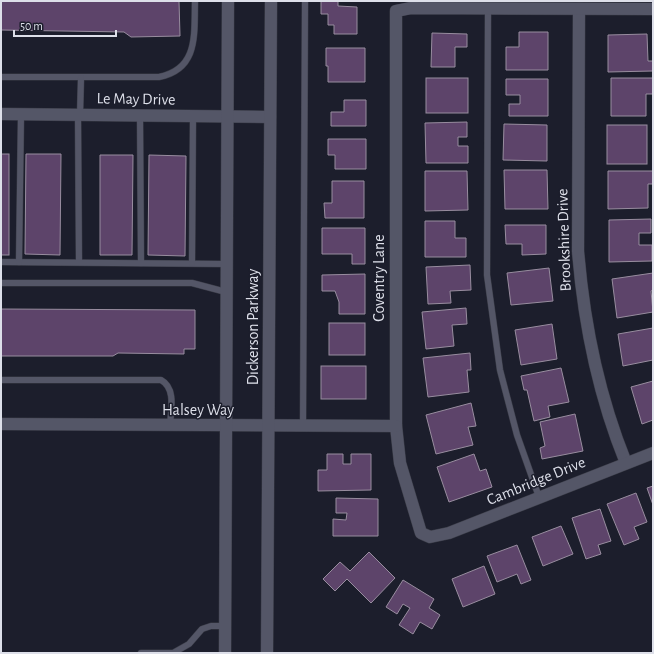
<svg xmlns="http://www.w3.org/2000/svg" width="654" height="654" viewBox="0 0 654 654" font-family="'Alegreya Sans',sans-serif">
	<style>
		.building { fill: #5d446a; stroke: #988d9f }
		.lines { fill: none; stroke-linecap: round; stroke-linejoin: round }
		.lane-casing { stroke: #3a3c47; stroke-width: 7 }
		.street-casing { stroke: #3a3c47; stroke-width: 13 }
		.secondary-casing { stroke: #3a3c47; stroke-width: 13 }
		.lane { stroke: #545667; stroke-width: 6 }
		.street { stroke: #545667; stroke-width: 12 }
		.secondary { stroke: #545667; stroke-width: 12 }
		.labels { text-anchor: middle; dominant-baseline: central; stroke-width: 3; stroke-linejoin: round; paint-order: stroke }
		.street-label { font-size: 16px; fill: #dddfe9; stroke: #1c1e2c }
	</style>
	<rect width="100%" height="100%" fill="#1c1e2c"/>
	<g class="building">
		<polygon points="1,1 179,1 180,36 131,37 124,32 1,30"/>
		<polygon points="321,1 338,1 338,6 357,7 357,34 334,34 334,25 328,25 328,14 321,14"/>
		<polygon points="519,32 548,32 548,70 506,70 506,47 519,47"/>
		<polygon points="432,33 467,34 467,47 455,47 455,67 431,67"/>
		<polygon points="647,34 648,61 653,61 653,71 608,72 608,35"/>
		<polygon points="326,48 365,48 365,82 328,82 328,66 326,66"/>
		<rect x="426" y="78" width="42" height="35"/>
		<polygon points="611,78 653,78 653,94 646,94 646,116 611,116"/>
		<polygon points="506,79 548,79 548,116 509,116 509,104 520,104 520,95 506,95"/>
		<polygon points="344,100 366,100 366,126 331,126 331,112 344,112"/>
		<polygon points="467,122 467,137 458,137 458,146 468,146 468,163 426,163 425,123"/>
		<polygon points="504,124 547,125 547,161 503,160"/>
		<rect x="607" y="125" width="40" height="39"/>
		<polygon points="328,139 366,139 366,169 335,169 335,155 328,155"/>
		<rect x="1" y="154" width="8" height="101"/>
		<polygon points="26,154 61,154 60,255 25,254"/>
		<polygon points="100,155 133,155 132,255 100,255"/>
		<polygon points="149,155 186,156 185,256 148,255"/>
		<polygon points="504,170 547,170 548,209 505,209"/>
		<polygon points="425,171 467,171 468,210 425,211"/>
		<polygon points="608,171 653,171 653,184 648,184 648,208 608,209"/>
		<polygon points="332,181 364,181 364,218 325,218 324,203 332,203"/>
		<polygon points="651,219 651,233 639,233 639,245 652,245 652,261 609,262 609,220"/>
		<polygon points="425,221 455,221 455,238 466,238 466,257 425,257"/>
		<polygon points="505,225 546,225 546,254 522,255 522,244 506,244"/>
		<polygon points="322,228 365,228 365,264 352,264 352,254 322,254"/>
		<polygon points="470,265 471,290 450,291 451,303 428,304 426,267"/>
		<polygon points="549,268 553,301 511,305 507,273"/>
		<polygon points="653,273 653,290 651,291 653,312 617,318 612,279"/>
		<polygon points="365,274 365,314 339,314 339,302 335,291 322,291 322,275"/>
		<polygon points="466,308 467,324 452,325 454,346 426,349 422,312"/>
		<polygon points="1,309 195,310 195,349 184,349 184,354 118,353 113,356 1,356"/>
		<rect x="329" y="323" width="36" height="32"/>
		<polygon points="552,324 557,359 521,365 515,330"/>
		<polygon points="653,328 653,360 623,366 618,334"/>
		<polygon points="470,353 471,370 467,370 469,392 428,397 423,358"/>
		<rect x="321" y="366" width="45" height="33"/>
		<polygon points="561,368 569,402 548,406 550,417 534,421 527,390 524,390 521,376"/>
		<polygon points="653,381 653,420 642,424 631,387"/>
		<polygon points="471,403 476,426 468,427 473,445 436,454 426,415"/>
		<polygon points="575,414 583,451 542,459 540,448 545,446 540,422"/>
		<polygon points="327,454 343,454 343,464 351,464 351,454 371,454 371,490 318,491 318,470 327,470"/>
		<polygon points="474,454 480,471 486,469 492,487 449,502 437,467"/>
		<polygon points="653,486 653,505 647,488"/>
		<polygon points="636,493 647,522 634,527 639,539 624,545 607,504"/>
		<polygon points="336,498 378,499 378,536 333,536 333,519 346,520 347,513 336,513"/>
		<polygon points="600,509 611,541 598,545 601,554 586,559 572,518"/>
		<polygon points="561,526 573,554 543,566 532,537"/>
		<polygon points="517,545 531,580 521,584 517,574 497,582 487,556"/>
		<polygon points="369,552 395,578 371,603 347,579 335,591 323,579 340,562 350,571"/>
		<polygon points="484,566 495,594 463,607 452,579"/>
		<polygon points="403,580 434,599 429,608 440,615 432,629 420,622 413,634 399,625 410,608 403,604 397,614 386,607"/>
	</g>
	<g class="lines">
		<g class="lane-casing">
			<g id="lane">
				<polyline points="488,9 487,275 500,370 517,435 539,497"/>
				<path d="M1 77H159C199 69 194 34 195 1"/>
				<polyline points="78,115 79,262"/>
				<polyline points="80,115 81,78"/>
				<polyline points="140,115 141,263"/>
				<polyline points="1,262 226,264"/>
				<polyline points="19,262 21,114"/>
				<polyline points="192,263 193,116"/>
				<polyline points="1,283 192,283 226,292"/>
				<path d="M1 380H161C176 388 171 410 170 425"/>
				<polyline points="303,426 305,1"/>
				<polyline points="141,653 173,653 189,644 202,629 211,626 225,626"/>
			</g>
		</g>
		<g class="street-casing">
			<g id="street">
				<path d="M579 9 578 251C584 325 598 394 626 463"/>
				<polyline points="653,9 411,8 396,11 396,426 400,463 421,533 430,537 449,533 653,453"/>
				<polyline points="1,114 270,117"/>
				<polyline points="1,424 396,426"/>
			</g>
		</g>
		<g class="secondary-casing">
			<g id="secondary">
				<polyline points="225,653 228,1"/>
				<polyline points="267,653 271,1"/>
			</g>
		</g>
		<use href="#lane" class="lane"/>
		<use href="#street" class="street"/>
		<use href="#secondary" class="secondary"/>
	</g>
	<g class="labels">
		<g class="street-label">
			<text transform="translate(136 99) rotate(1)">Le May Drive</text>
			<text transform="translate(564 240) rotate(-92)">Brookshire Drive</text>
			<text transform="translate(379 278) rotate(-90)">Coventry Lane</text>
			<text transform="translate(253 327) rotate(-90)">Dickerson Parkway</text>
			<text x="198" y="410">Halsey Way</text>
			<text transform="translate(536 481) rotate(-22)">Cambridge Drive</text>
		</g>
	</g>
	<rect width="654" height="654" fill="none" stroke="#dddfe9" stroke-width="4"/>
	<path d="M14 30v6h102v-6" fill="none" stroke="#dddfe9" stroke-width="2"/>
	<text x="20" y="30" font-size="12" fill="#dddfe9" stroke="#1c1e2c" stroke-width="3" paint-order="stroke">50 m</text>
</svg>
